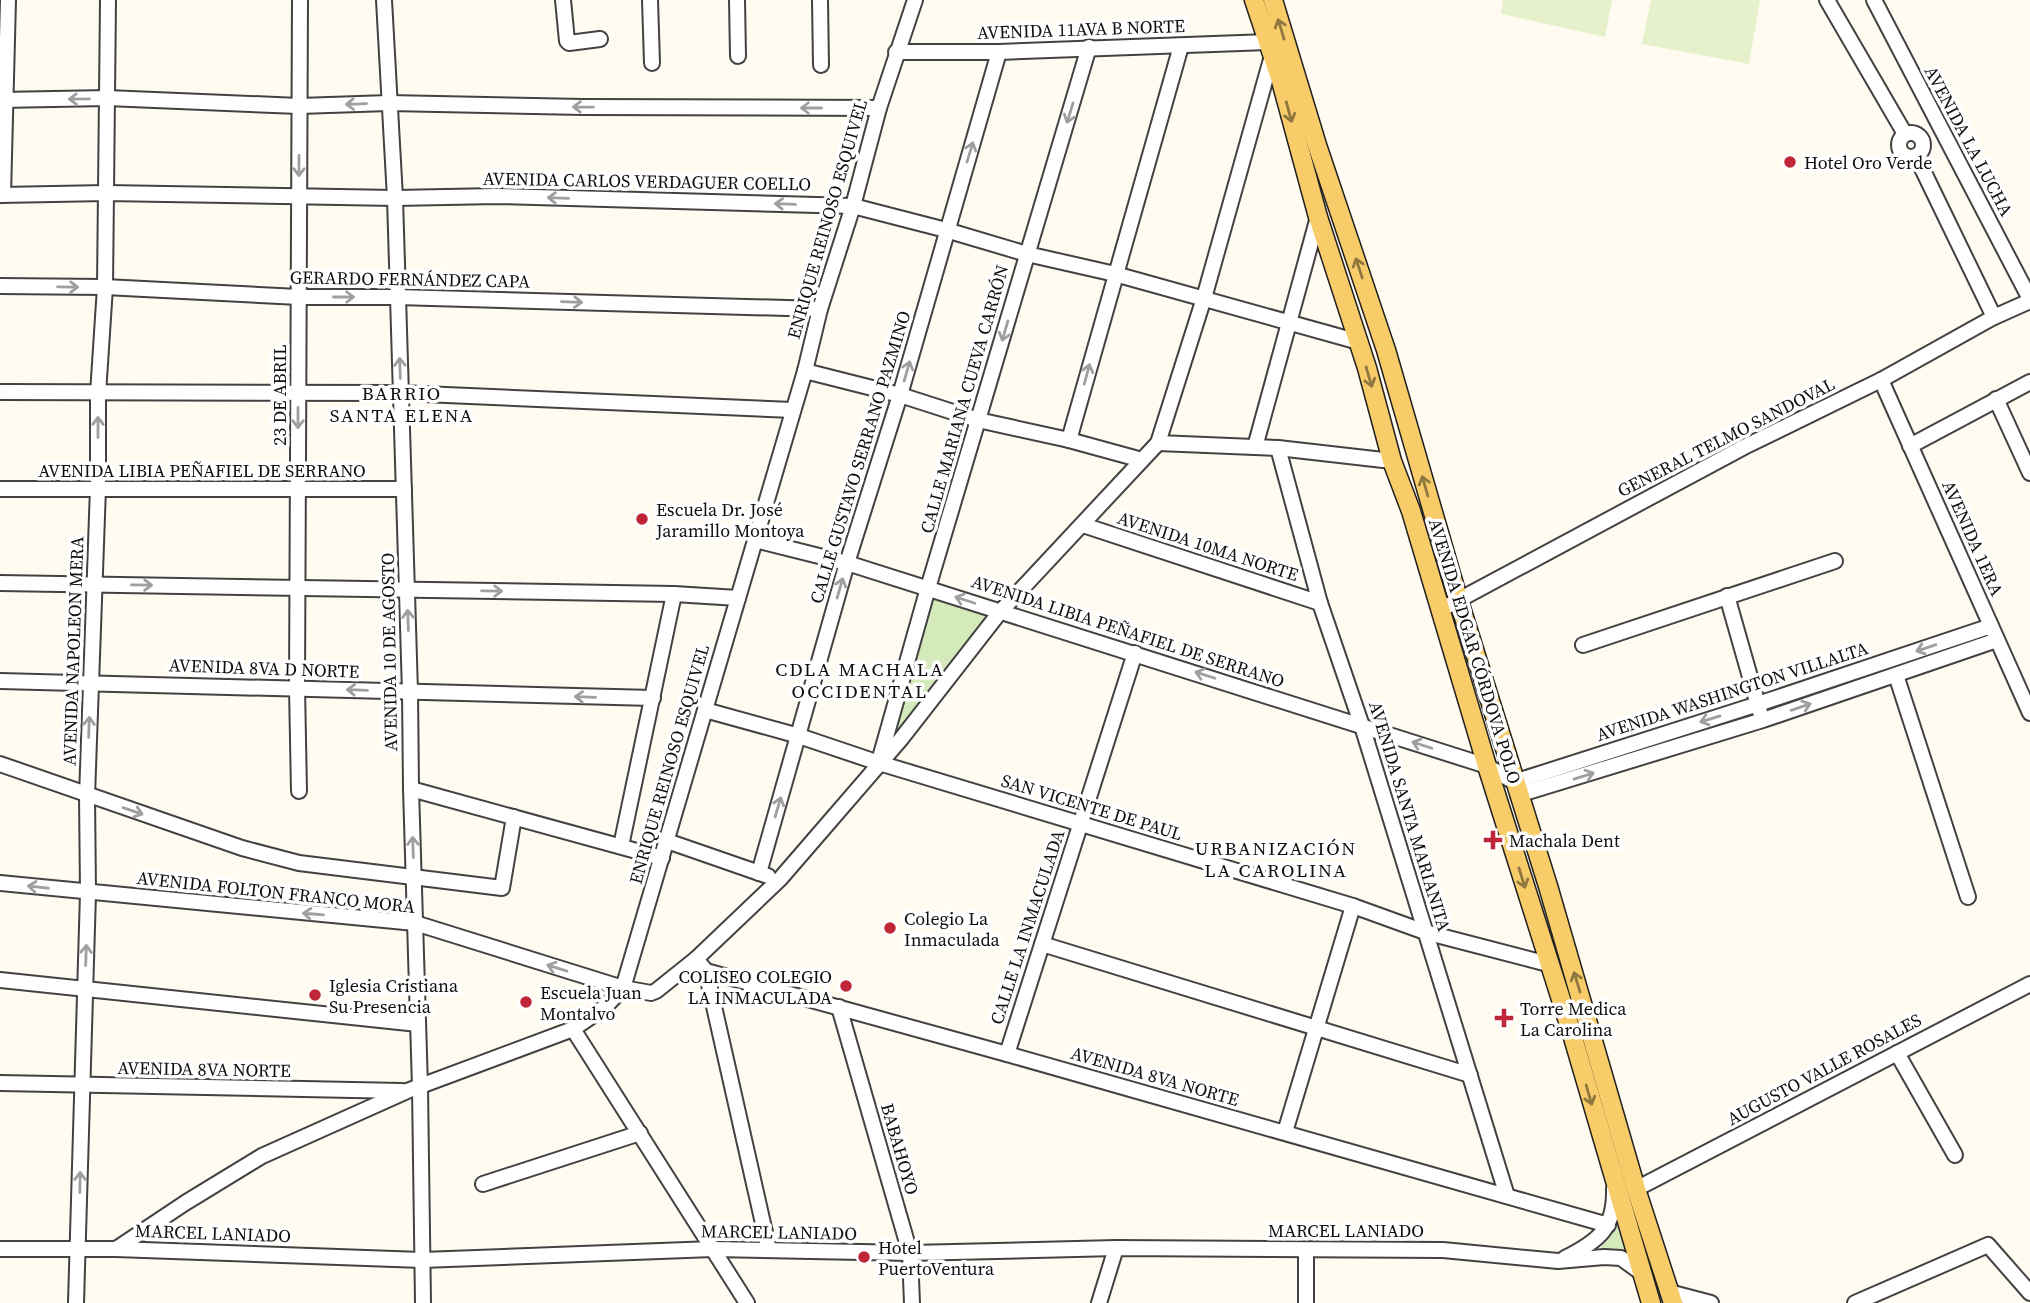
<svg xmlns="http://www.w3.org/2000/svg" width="2030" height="1303" viewBox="0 0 2030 1303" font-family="'Source Serif 4',serif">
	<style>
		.green { fill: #d5eaba }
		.pitch { fill: #e6f1cc }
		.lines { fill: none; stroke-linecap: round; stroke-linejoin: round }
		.minor-casing { stroke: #424242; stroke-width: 18 }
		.major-casing { stroke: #202020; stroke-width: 21 }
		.minor { stroke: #fff; stroke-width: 14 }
		.major { stroke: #f8cc68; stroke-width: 18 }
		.oneway { stroke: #8f7740 }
		.oneway2 { stroke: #9f9f9f }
		.poi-dot { fill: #bf2637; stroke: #fff; stroke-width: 2.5 }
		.labels { text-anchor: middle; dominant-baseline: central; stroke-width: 7; stroke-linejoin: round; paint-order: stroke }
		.street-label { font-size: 18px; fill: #0f0f0f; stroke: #fff }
		.poi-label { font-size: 18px; fill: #0f0f0f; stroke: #fff; text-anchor: start }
		.neighbourhood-label { font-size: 19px; letter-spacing: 2px; fill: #0f0f0f; stroke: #fff }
	</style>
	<rect width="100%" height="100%" fill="#fffbf0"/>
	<g class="green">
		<polygon points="934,588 1010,611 884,760"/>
		<polygon points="1621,1217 1635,1259 1603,1251 1601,1246 1608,1240"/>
	</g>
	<g class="pitch">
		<polygon points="1503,0 1612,0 1605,37 1501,14"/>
		<polygon points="1651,0 1760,0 1749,64 1642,44"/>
	</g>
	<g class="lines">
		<g class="minor-casing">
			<g id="minor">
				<polyline points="384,0 395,198 410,692 411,789 420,1087 423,1303"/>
				<polyline points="563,0 567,41 569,43 600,39"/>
				<polyline points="650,0 652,63"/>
				<polyline points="737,0 738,56"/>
				<polyline points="820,0 821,65"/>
				<polyline points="1827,0 1905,134"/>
				<polyline points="1874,0 2030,299"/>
				<polyline points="896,52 999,52 1268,42"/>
				<polyline points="0,100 107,98 299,106 389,103 583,107 879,108"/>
				<circle cx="1911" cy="145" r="12"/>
				<polyline points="1916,156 1994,317"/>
				<polyline points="0,195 106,193 395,198 497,196 853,206 946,230 1027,254 1115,274 1359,342"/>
				<polyline points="3,195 8,0"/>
				<polyline points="0,286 105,287 299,297 397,297 820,309"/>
				<polyline points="805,371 900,395 978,420 1069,440 1142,460"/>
				<polyline points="1881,380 2030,713"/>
				<polyline points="0,392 400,393 793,410"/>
				<polyline points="1996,399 2030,473"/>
				<polyline points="1069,440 1181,46"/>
				<polyline points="1158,443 1278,448 1392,461"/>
				<polyline points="1910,446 2030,382"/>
				<polyline points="1255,447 1318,217"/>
				<polyline points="1278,448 1320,603 1362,726 1507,1196"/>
				<polyline points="0,489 404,489"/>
				<polyline points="1083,525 1320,603"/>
				<polyline points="755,540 847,563 1487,766 1514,782 1758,704 1991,626"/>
				<polyline points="0,583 674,594 738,598"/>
				<polyline points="1727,596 1760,712"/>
				<polyline points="1440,610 1744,447 1881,380 1994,317 2030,301"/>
				<polyline points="1583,645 1835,561"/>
				<polyline points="1896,675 1968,897"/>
				<polyline points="0,681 653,698"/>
				<polyline points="705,710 799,736 879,763 1353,906 1425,932 1548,964"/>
				<polyline points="880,758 928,588 1089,47"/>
				<polyline points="0,764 242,848 299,863 502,888 514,817"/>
				<polyline points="411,789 662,858"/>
				<polyline points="299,791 297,688 300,0"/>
				<polyline points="1518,795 1763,720 1997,640"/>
				<polyline points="667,841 768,876"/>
				<polyline points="621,846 674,594"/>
				<polyline points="759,873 847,563 900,395 999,52"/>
				<polyline points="0,883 415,923 623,988 651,993 656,991 696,959 780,879 901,739 1000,612 1158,443 1204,298 1272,56"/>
				<polyline points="1042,944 1470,1075"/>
				<polyline points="696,959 706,971 1007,1054 1608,1225"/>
				<polyline points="706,971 769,1250"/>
				<polyline points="0,980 418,1024"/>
				<polyline points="839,1007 910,1253 912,1303"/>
				<polyline points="573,1029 747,1303"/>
				<polyline points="1897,1053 1955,1155"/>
				<polyline points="1007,1054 1135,653"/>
				<polyline points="0,1083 402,1091"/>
				<polyline points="1285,1132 1353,906"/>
				<polyline points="483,1184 640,1133"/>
				<polyline points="1636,1189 2030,984"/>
				<polyline points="0,1249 116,1249 422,1260 713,1249 910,1253 1116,1248 1443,1250 1558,1261 1604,1257 1621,1258 1643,1274"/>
				<polyline points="116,1249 185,1203 262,1156 407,1091 573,1029 605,1007 623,988 805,371 820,309 853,206 879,108 915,0"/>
				<path d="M1565 1258C1599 1241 1615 1228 1614 1189"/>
				<polyline points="1669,1292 1711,1303"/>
				<polyline points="76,1303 88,893 87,796 98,488 98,394 105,287 108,0"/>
				<polyline points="1099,1303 1116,1248"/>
				<polyline points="1306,1303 1306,1250"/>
				<polyline points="1855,1303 1988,1245 2030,1293"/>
			</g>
		</g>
		<g class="major-casing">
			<g id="major">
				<polyline points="1254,0 1281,81 1318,217 1367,368 1392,461 1411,511 1487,766 1572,1034 1651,1303"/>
				<polyline points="1273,0 1317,145 1386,350 1457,595 1548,886 1636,1189 1673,1303"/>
			</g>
		</g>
		<use href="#minor" class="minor"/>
		<use href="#major" class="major"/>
	</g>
	<defs><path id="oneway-shaft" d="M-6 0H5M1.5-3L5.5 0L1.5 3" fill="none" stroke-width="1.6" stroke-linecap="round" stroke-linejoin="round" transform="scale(1.75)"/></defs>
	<g class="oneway">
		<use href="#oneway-shaft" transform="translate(1281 29) rotate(-107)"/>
		<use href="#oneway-shaft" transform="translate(1289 112) rotate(75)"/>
		<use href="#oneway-shaft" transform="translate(1359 268) rotate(-108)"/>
		<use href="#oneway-shaft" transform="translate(1369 377) rotate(74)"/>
		<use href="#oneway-shaft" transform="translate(1425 486) rotate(-106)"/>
		<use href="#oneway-shaft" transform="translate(1522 878) rotate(73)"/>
		<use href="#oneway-shaft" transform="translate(1577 982) rotate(-107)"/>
		<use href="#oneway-shaft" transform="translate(1589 1095) rotate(74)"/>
	</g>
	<g class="oneway2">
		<use href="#oneway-shaft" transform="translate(79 99) rotate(179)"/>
		<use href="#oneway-shaft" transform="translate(356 104) rotate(178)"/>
		<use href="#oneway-shaft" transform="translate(583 107) rotate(-179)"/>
		<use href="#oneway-shaft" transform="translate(811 108) rotate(-180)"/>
		<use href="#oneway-shaft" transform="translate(1070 113) rotate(107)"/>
		<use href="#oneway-shaft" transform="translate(970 152) rotate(-73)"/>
		<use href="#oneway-shaft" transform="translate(299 166) rotate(90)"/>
		<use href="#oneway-shaft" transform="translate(558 198) rotate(-178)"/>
		<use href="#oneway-shaft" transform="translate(785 204) rotate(-178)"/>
		<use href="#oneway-shaft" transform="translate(68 287) rotate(1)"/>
		<use href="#oneway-shaft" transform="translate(344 297)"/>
		<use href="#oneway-shaft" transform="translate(572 302) rotate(2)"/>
		<use href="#oneway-shaft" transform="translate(1005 331) rotate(106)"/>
		<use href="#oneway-shaft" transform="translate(400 368) rotate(-92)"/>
		<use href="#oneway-shaft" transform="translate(907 371) rotate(-74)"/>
		<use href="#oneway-shaft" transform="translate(1087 374) rotate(-75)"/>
		<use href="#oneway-shaft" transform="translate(298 418) rotate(90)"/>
		<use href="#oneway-shaft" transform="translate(98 427) rotate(-90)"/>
		<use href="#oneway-shaft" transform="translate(142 585) rotate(1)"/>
		<use href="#oneway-shaft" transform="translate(840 588) rotate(-74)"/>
		<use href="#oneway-shaft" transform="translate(492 591) rotate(1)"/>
		<use href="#oneway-shaft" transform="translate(965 600) rotate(-162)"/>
		<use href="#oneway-shaft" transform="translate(408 620) rotate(-92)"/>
		<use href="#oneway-shaft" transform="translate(1926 648) rotate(161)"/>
		<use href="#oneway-shaft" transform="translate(1205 675) rotate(-162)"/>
		<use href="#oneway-shaft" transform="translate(357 690) rotate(-178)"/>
		<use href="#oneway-shaft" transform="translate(585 697) rotate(-178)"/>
		<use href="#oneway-shaft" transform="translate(1801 707) rotate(-19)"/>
		<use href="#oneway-shaft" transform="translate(1710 719) rotate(163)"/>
		<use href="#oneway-shaft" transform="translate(89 727) rotate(-88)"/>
		<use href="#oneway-shaft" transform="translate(1422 745) rotate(-162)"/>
		<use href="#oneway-shaft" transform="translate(1584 776) rotate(-17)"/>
		<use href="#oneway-shaft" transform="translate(778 807) rotate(-74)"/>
		<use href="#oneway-shaft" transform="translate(133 811) rotate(19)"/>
		<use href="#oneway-shaft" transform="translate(413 847) rotate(-92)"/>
		<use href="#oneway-shaft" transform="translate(38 887) rotate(-174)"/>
		<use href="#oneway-shaft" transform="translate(313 914) rotate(-175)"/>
		<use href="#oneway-shaft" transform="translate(86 955) rotate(-88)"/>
		<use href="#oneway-shaft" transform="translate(557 968) rotate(-163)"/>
		<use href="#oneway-shaft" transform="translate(80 1182) rotate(-89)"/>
	</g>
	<g class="poi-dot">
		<circle cx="1790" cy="162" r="7"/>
		<circle cx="642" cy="519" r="7"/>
		<path d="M1489.5 829.5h7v7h7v7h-7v7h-7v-7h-7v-7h7z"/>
		<circle cx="890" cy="928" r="7"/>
		<circle cx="846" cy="986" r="7"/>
		<circle cx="315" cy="995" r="7"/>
		<circle cx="526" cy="1002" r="7"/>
		<path d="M1500.5 1007.5h7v7h7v7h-7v7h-7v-7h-7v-7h7z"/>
		<circle cx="864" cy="1257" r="7"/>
	</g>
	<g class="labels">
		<g class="street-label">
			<text transform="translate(1081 29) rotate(-2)">AVENIDA 11AVA B NORTE</text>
			<text transform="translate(1969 141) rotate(62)">AVENIDA LA LUCHA</text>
			<text transform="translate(647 181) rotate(1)">AVENIDA CARLOS VERDAGUER COELLO</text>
			<text transform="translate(827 219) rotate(-74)">ENRIQUE REINOSO ESQUIVEL</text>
			<text transform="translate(410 279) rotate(1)">GERARDO FERNÁNDEZ CAPA</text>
			<text transform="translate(279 395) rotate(-90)">23 DE ABRIL</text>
			<text transform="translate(964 399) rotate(-74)">CALLE MARIANA CUEVA CARRÓN</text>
			<text transform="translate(1726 437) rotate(-27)">GENERAL TELMO SANDOVAL</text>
			<text transform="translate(860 457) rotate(-73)">CALLE GUSTAVO SERRANO PAZMINO</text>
			<text x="202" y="470">AVENIDA LIBIA PEÑAFIEL DE SERRANO</text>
			<text transform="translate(1973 538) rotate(66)">AVENIDA 1ERA</text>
			<text transform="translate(1208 546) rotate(18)">AVENIDA 10MA NORTE</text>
			<text transform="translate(1128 631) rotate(18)">AVENIDA LIBIA PEÑAFIEL DE SERRANO</text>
			<text transform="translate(73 651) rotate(-88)">AVENIDA NAPOLEON MERA</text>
			<text transform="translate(1475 651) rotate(73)">AVENIDA EDGAR CÓRDOVA POLO</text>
			<text transform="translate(389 652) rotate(-91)">AVENIDA 10 DE AGOSTO</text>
			<text transform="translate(264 668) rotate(2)">AVENIDA 8VA D NORTE</text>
			<text transform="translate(1732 691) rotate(-18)">AVENIDA WASHINGTON VILLALTA</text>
			<text transform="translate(669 764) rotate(-74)">ENRIQUE REINOSO ESQUIVEL</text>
			<text transform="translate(1092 807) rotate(17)">SAN VICENTE DE PAUL</text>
			<text transform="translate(1410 816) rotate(73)">AVENIDA SANTA MARIANITA</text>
			<text transform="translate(276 892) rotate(6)">AVENIDA FOLTON FRANCO MORA</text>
			<text transform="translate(1027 927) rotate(-72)">CALLE LA INMACULADA</text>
			<text transform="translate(204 1069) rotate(1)">AVENIDA 8VA NORTE</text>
			<text transform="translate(1824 1069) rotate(-28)">AUGUSTO VALLE ROSALES</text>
			<text transform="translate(1155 1076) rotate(16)">AVENIDA 8VA NORTE</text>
			<text transform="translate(900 1149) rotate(74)">BABAHOYO</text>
			<text x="1346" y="1230">MARCEL LANIADO</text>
			<text transform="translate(779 1232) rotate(1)">MARCEL LANIADO</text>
			<text transform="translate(213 1233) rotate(2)">MARCEL LANIADO</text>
		</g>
		<g class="poi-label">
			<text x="1804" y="162">Hotel Oro Verde</text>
			<text x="656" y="509">Escuela Dr. José<tspan x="656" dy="21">Jaramillo Montoya</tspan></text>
			<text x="1509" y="840">Machala Dent</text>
			<text x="904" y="918">Colegio La<tspan x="904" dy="21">Inmaculada</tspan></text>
			<text x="832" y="976" text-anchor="end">COLISEO COLEGIO<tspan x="832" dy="21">LA INMACULADA</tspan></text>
			<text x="329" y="985">Iglesia Cristiana<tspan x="329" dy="21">Su Presencia</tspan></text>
			<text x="540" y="992">Escuela Juan<tspan x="540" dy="21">Montalvo</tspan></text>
			<text x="1520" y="1008">Torre Medica<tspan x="1520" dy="21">La Carolina</tspan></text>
			<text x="878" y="1247">Hotel<tspan x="878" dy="21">PuertoVentura</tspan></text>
		</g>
		<g class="neighbourhood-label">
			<text x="402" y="393">BARRIO<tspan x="402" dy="22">SANTA ELENA</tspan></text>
			<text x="860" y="669">CDLA MACHALA<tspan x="860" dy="22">OCCIDENTAL</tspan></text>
			<text x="1276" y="848">URBANIZACIÓN<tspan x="1276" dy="22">LA CAROLINA</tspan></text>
		</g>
	</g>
</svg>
